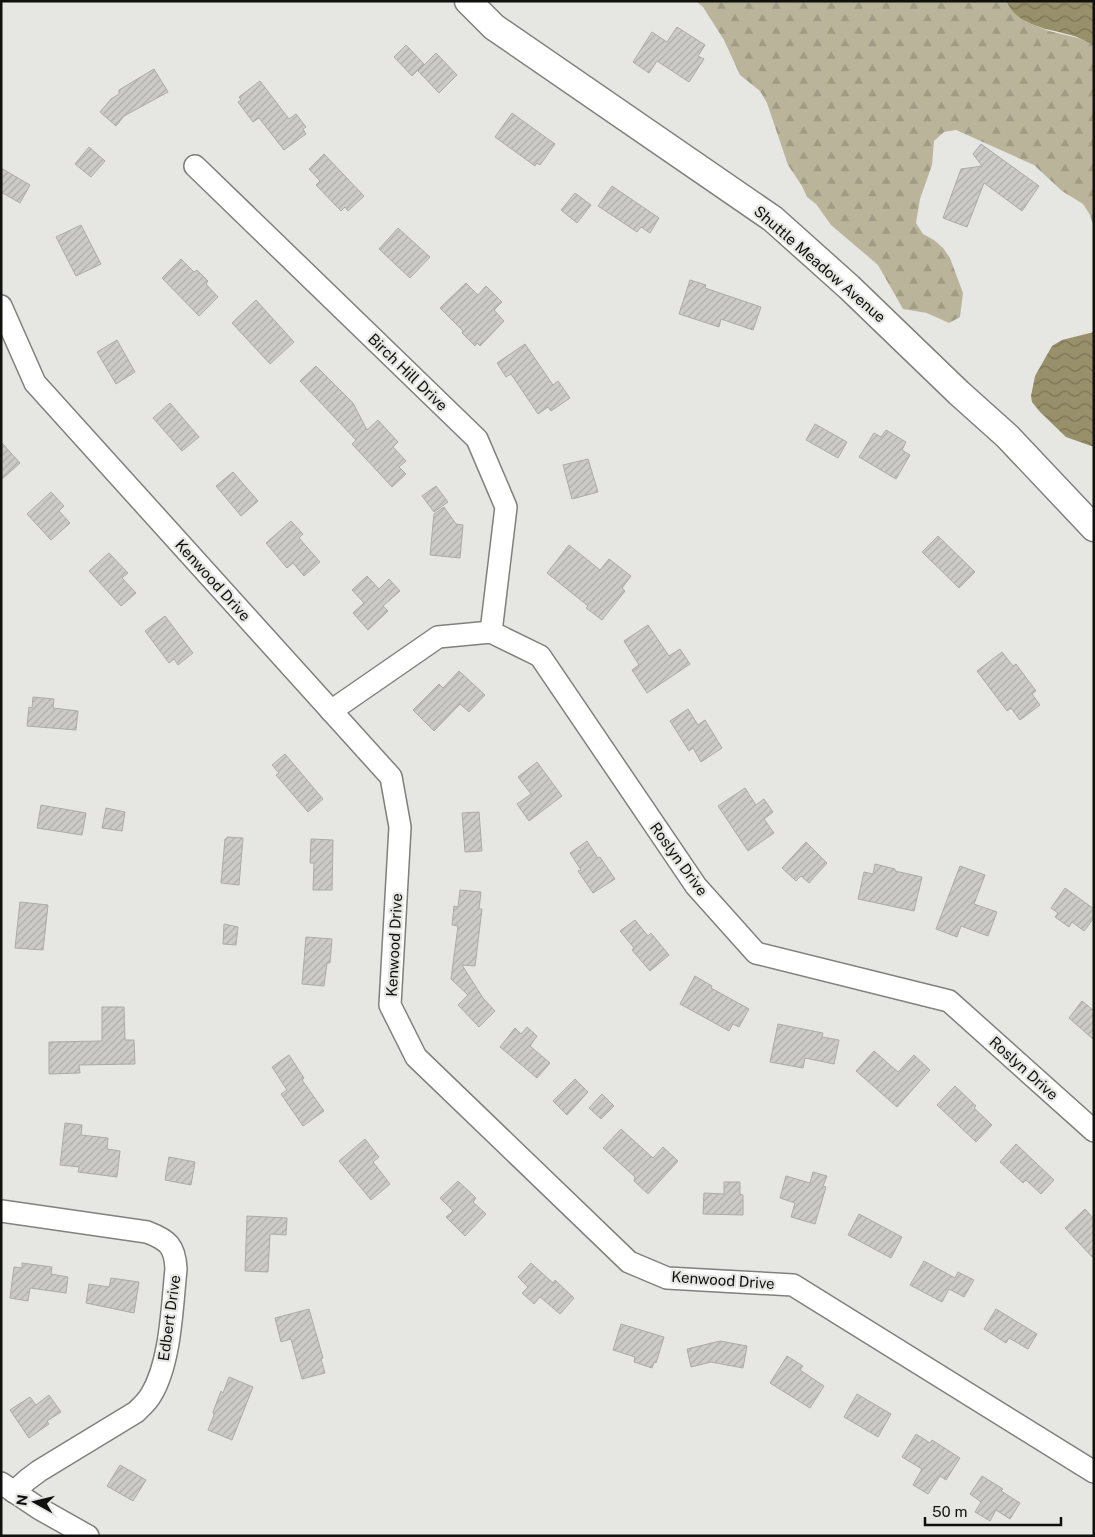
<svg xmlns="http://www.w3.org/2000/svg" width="1095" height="1537" viewBox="0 0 1095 1537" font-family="'Public Sans',sans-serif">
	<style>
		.forest { fill: url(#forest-firs) }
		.water { fill: url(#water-waves) }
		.building { fill: url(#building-hatch); stroke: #acaba7 }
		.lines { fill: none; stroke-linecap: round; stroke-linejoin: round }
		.minor-casing { stroke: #80807c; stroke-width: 24 }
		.tertiary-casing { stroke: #80807c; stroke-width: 29 }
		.minor { stroke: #fff; stroke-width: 21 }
		.tertiary { stroke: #fff; stroke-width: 26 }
		.labels { text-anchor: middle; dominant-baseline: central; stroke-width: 4.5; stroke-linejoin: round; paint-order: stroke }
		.street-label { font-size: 15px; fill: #10100f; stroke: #e6e6e2 }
	</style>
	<defs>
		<pattern id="forest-firs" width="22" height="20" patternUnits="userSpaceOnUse" patternTransform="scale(1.25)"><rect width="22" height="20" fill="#bab59a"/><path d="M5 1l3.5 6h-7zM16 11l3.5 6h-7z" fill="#9f9b84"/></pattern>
		<pattern id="water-waves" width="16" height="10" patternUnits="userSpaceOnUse" patternTransform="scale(1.25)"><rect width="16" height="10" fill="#98906a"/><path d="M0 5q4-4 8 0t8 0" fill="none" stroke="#7b7456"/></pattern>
		<pattern id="building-hatch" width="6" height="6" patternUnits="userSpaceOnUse" patternTransform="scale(1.25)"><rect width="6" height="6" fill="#cccbc7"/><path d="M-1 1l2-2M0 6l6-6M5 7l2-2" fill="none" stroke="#aeadaa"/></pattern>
	</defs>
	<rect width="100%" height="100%" fill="#e6e6e2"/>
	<polygon class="forest" points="696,1 1006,1 1008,5 1026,22 1049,31 1086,40 1094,46 1094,228 1090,215 1083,204 1062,191 1034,165 956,130 944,132 934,141 932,165 920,199 916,223 923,234 934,240 943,248 950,258 963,293 960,317 949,323 927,313 903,309 878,265 831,225 816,204 807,197 802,186 788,165 767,103 760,91 740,75 724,40 703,7"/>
	<g class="water">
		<path d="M1006 1H1094V46C1068 26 1023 36 1006 1Z"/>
		<polygon points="1094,332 1094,447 1066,437 1040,412 1032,402 1031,396 1035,376 1052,346 1062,340"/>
	</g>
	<g class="building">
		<polygon points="677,27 705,45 698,56 704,59 689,82 657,61 649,73 633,62 652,32 667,42"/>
		<polygon points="406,45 424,64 412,76 394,57"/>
		<polygon points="436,53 457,75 439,93 418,71"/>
		<polygon points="154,69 168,92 124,116 116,126 100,112 111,99 119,94 119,90"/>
		<polygon points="260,81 289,119 296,114 306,127 303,129 306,134 284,150 259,118 253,122 238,102 241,100 239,97"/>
		<polygon points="512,113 555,144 540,165 537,163 535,166 495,137"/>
		<polygon points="981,144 1039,186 1022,211 984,183 967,227 943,218 961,169 982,166 973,154"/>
		<polygon points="89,147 105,161 91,177 75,164"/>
		<polygon points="324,154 364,196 348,211 345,207 341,211 316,185 320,181 309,169"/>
		<polygon points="1,168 30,185 20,203 1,192"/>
		<polygon points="612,186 659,218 650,233 641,227 637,232 598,206"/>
		<polygon points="575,193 591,205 577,223 561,210"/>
		<polygon points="81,225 101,264 76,276 56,237"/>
		<polygon points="398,228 430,257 410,278 379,249"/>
		<polygon points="181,259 194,272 197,270 208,281 206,284 218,297 199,316 162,278"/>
		<polygon points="690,280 706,285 705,288 761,307 753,330 721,319 719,327 679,314"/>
		<polygon points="466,283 478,295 486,286 502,302 494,310 504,321 480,346 477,343 475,346 462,333 463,331 440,308"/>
		<polygon points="256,300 294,342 270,364 232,323"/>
		<polygon points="117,340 135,372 116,384 97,352"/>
		<polygon points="525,344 553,385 558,381 570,398 551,411 548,407 538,414 511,374 506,377 497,363"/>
		<polygon points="316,366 353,403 367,430 378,420 398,442 393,447 406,461 399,467 406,474 392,487 352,444 356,440 300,381"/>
		<polygon points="170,403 199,437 182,451 153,418"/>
		<polygon points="815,424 847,442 838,458 806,440"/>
		<polygon points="886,430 906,442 902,450 910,455 896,479 859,457 874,433 881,437"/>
		<polygon points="1,442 20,463 1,480"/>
		<polygon points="588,459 598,492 572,499 563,465"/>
		<polygon points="233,472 258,501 241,516 216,486"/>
		<polygon points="436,486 448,502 434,512 422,496"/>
		<polygon points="51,492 64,506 59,511 70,523 51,540 27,514"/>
		<polygon points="444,507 456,524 463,525 460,558 430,555 434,514"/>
		<polygon points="291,521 303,534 299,538 320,562 304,576 293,563 287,568 266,543"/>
		<polygon points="938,536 975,572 959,588 922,552"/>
		<polygon points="569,545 600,570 609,559 631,576 622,588 625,591 602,620 586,608 588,606 547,573"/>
		<polygon points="109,553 128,573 122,578 136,593 121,606 89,571"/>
		<polygon points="367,576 379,589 389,579 400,591 383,606 388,611 368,630 353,613 364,603 352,590"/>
		<polygon points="165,616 193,653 178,665 174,659 169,663 145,631"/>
		<polygon points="648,625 669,656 680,649 690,664 647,693 632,670 639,665 624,641"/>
		<polygon points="1002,652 1013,666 1016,664 1036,691 1032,694 1040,705 1020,720 1011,708 1007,711 977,671"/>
		<polygon points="459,671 485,695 469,712 460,704 434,731 413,710 439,684 443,688"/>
		<polygon points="33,697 54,699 53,708 78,711 76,730 27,726 29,707 32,708"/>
		<polygon points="688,709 698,725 705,720 722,748 701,762 693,748 689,751 670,721"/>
		<polygon points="285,754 323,799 308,812 276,775 279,773 272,765"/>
		<polygon points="537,762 562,796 529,821 517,804 531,794 518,777"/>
		<polygon points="745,788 756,805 764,799 773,812 764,819 774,833 748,851 718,806"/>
		<polygon points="41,805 86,813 82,835 37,828"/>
		<polygon points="106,808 125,812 122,831 102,828"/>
		<polygon points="479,812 482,851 465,852 462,813"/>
		<polygon points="227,837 243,838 239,885 221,883 225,839 227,839"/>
		<polygon points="311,839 333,840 332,890 313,890 314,863 310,863"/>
		<polygon points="587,841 598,858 600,857 615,879 593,893 578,871 581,870 570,853"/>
		<polygon points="806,842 827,863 809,883 801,876 796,881 782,868"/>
		<polygon points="875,864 895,869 895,871 922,877 914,911 858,899 864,872 873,874"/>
		<polygon points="960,866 985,875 974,904 997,912 988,936 961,926 957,937 936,929"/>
		<polygon points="1065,888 1094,909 1094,918 1084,931 1072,922 1069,927 1055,917 1058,913 1051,908"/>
		<polygon points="460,890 481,892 479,909 482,909 475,966 462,965 483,998 495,1011 479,1027 458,1005 468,995 451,979 458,926 452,925 454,906 458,907"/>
		<polygon points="20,902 48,905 43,950 15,948"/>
		<polygon points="635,920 648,936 651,933 669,955 650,971 632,950 634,948 620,931"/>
		<polygon points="224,924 238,927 236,945 223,944"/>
		<polygon points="306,937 332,939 330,963 327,963 324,986 302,984"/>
		<polygon points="695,976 712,986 711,988 749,1009 739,1027 733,1024 729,1031 680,1004"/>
		<polygon points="1082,1001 1094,1011 1094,1040 1069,1018"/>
		<polygon points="102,1007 124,1007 125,1040 134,1040 135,1064 79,1065 80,1073 49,1074 49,1042 102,1041"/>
		<polygon points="778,1024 823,1033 822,1037 839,1040 834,1064 805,1058 803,1068 770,1062"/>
		<polygon points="527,1027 537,1036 530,1046 550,1063 537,1078 500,1047 515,1028 521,1034"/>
		<polygon points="874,1051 898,1072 914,1055 930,1070 897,1107 856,1071"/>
		<polygon points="289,1055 304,1078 302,1080 324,1111 303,1126 281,1094 287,1090 272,1067"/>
		<polygon points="575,1079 588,1092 567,1115 553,1101"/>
		<polygon points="955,1086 976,1106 974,1108 992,1125 976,1142 937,1105"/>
		<polygon points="602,1094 614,1106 601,1119 589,1108"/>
		<polygon points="65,1123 82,1125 81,1135 108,1138 107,1149 120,1151 117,1177 78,1172 79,1167 60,1165"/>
		<polygon points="621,1129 653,1158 663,1147 678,1161 648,1194 634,1181 635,1177 603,1148"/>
		<polygon points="365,1139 379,1157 373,1162 390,1184 371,1200 339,1161"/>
		<polygon points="1016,1144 1054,1180 1041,1194 1026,1180 1023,1183 1000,1162"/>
		<polygon points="169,1157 195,1162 191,1185 165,1180"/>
		<polygon points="813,1172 827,1176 823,1186 826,1187 815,1224 791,1217 795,1203 780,1198 786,1176 810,1183"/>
		<polygon points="458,1181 476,1198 473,1202 486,1214 465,1236 446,1217 453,1211 440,1198"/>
		<polygon points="724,1182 740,1182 740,1194 743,1195 743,1215 703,1214 704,1193 724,1194"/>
		<polygon points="1085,1209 1094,1219 1094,1259 1065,1228"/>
		<polygon points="859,1214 902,1237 891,1258 848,1235"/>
		<polygon points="247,1216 287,1218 286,1235 270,1234 268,1272 245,1271"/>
		<polygon points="924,1261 955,1278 958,1272 974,1280 964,1297 949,1289 942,1302 910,1285"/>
		<polygon points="22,1263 52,1267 51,1274 68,1277 66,1293 30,1288 28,1301 10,1298 14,1267 22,1268"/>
		<polygon points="531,1263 553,1283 555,1280 574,1298 560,1314 540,1297 534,1304 522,1293 528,1287 518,1277"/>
		<polygon points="111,1278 139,1282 134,1313 86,1303 89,1284 109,1287"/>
		<polygon points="309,1309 323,1358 321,1359 325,1373 302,1379 291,1339 281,1342 275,1318"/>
		<polygon points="996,1309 1037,1334 1028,1349 1009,1338 1006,1343 984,1329"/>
		<polygon points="621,1324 664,1337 656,1363 654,1362 652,1368 634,1362 635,1357 613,1350"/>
		<polygon points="720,1341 747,1346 743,1368 711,1362 691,1367 687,1349"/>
		<polygon points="787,1356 803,1366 800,1370 824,1386 810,1408 770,1383"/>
		<polygon points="229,1377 253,1387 232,1440 208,1430 214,1415 213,1412 221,1391 223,1393"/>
		<polygon points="857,1394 891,1414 878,1437 844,1417"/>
		<polygon points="49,1395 61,1412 47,1421 49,1424 29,1438 10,1410 30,1397 36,1405"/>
		<polygon points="916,1434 930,1443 932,1440 960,1458 946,1480 940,1476 928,1494 913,1485 922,1469 902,1457"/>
		<polygon points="120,1465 146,1480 133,1501 107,1486"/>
		<polygon points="982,1476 1003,1489 1001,1491 1020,1503 1010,1519 996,1510 990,1521 975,1512 981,1502 970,1494"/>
	</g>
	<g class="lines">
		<g class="minor-casing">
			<g id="minor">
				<polyline points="195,166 477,439 506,507 491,632"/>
				<polyline points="1,306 35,383 391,777 400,827 390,1005 416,1057 629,1262 667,1278 793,1285 1094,1472"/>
				<polyline points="331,711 438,637 491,632 540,656 696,886 756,953 949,1001 1094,1131"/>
				<path d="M1 1211 147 1232C168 1240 175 1246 176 1269 172 1306 171 1362 151 1395 147 1402 142 1406 136 1412L39 1471 27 1480 14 1492"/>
				<polyline points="1,1483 40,1509 88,1536"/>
			</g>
		</g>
		<g class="tertiary-casing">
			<polyline id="tertiary" points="468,1 494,27 773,219 849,287 959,393 1007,436 1094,528"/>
		</g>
		<use href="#minor" class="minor"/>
		<use href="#tertiary" class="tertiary"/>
	</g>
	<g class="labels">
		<g class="street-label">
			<text transform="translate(820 264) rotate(41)">Shuttle Meadow Avenue</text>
			<text transform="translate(408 372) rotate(44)">Birch Hill Drive</text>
			<text transform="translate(213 580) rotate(48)">Kenwood Drive</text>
			<text transform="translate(679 859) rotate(54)">Roslyn Drive</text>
			<text transform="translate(394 945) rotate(-87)">Kenwood Drive</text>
			<text transform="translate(1024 1068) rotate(42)">Roslyn Drive</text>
			<text transform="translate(723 1280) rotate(4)">Kenwood Drive</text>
			<text transform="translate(169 1318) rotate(-82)">Edbert Drive</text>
		</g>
	</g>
	<rect width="1095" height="1537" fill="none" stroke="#10100f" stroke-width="5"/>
	<g transform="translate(35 1502) rotate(278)" stroke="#e6e6e2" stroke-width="4" paint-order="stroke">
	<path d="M0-4L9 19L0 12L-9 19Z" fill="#10100f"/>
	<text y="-8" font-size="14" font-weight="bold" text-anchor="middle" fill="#10100f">N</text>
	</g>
	<path d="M925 1517v8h136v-8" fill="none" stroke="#10100f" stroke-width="2.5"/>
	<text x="932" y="1517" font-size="15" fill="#10100f" stroke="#e6e6e2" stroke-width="4" paint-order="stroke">50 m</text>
</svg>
